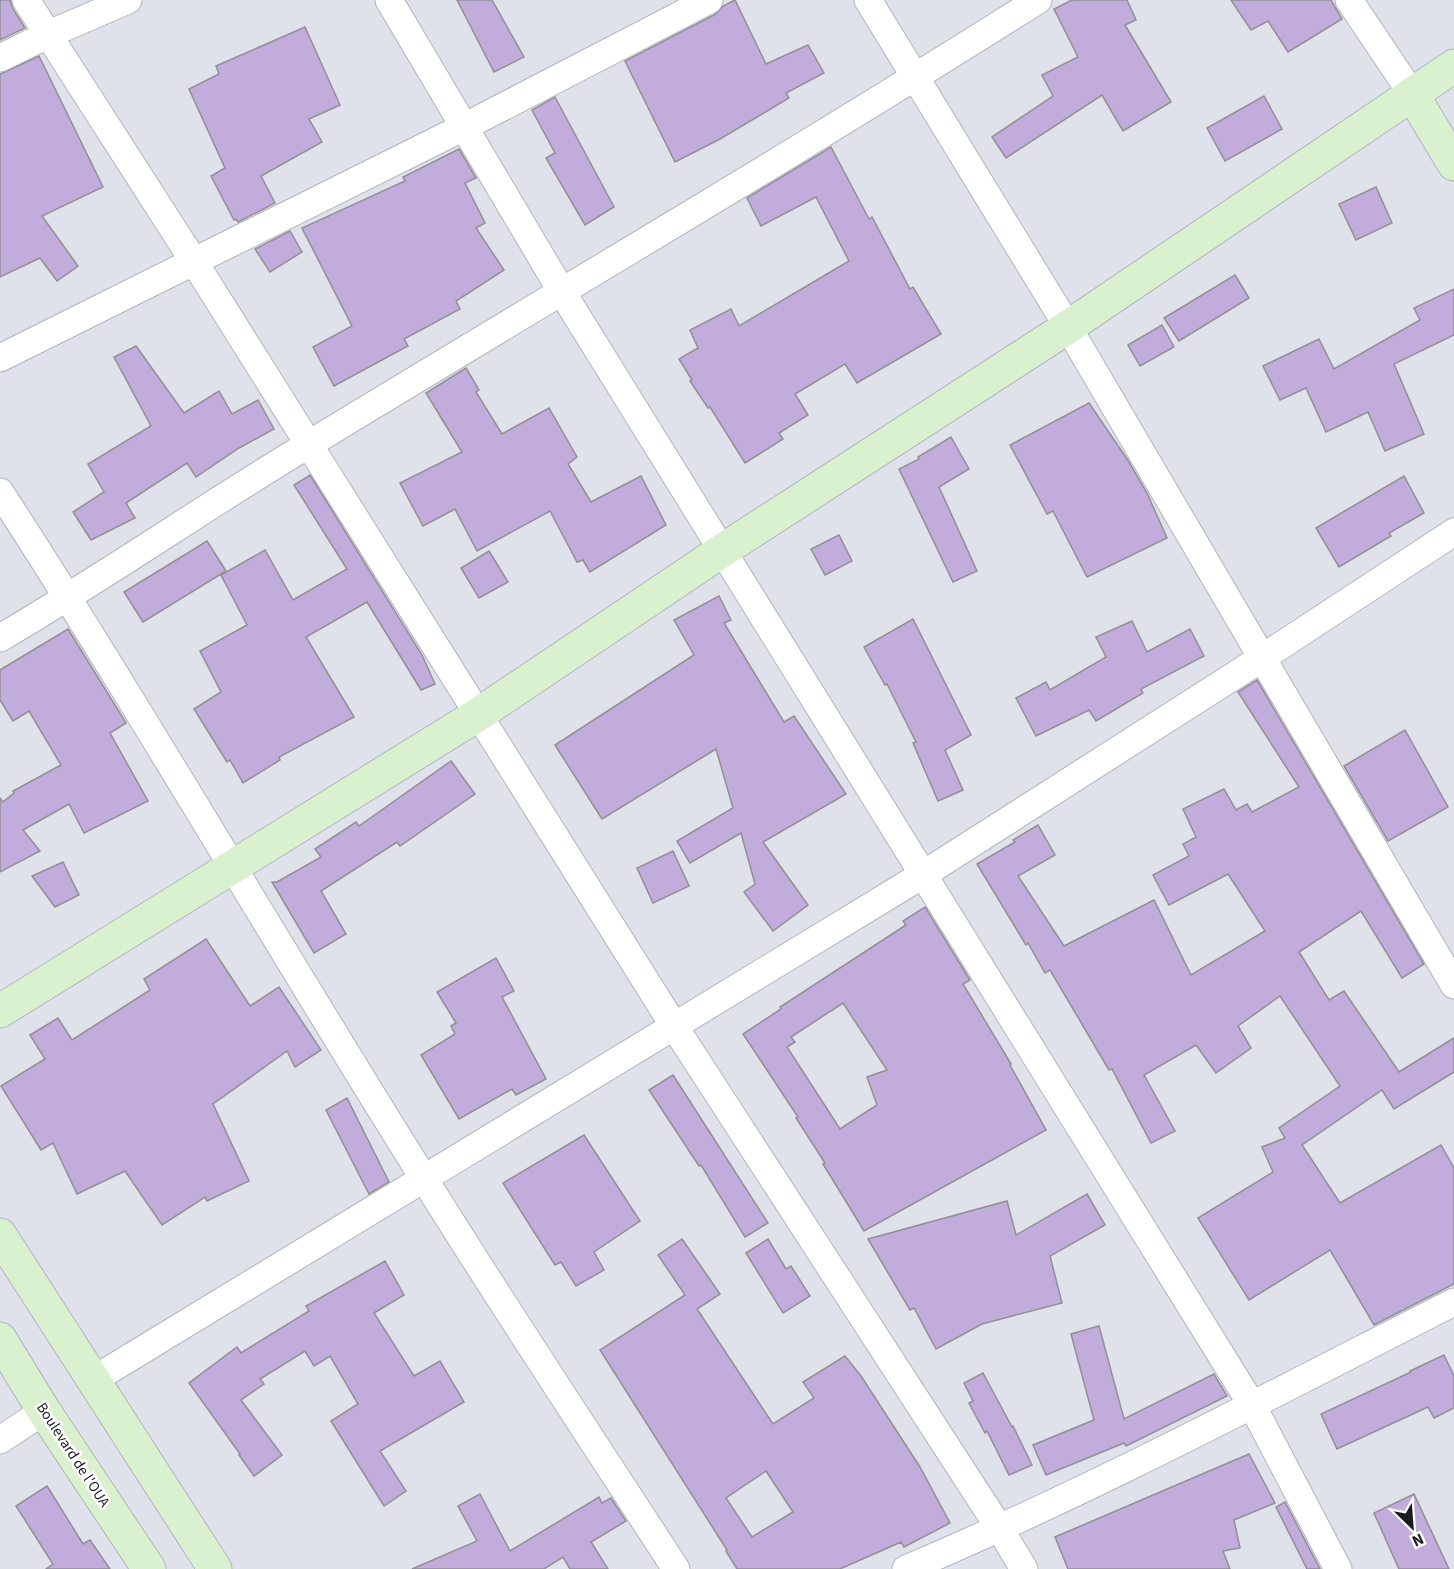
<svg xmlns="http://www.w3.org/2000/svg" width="1454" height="1569" viewBox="0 0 1454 1569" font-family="'Source Sans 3',sans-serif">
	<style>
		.building { fill: #c2acdc; stroke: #928e96; stroke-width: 1.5; fill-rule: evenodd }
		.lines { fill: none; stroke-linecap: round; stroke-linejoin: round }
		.street-casing { stroke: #b1b4bc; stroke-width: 29 }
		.secondary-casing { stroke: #b1b4bc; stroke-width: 35 }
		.street { stroke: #fff; stroke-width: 27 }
		.secondary { stroke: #daf1d0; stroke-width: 33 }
		.labels { text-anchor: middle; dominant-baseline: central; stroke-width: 5; stroke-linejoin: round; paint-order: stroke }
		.street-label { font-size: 15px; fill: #1a1b1e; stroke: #fff }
	</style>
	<rect width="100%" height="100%" fill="#dfe2eb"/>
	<g class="building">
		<polygon points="0,0 10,0 13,9 25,28 0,40"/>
		<polygon points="457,0 492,0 524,57 494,72"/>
		<polygon points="735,0 766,64 808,45 824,73 786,93 789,98 720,139 675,162 625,61 716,14 723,6"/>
		<polygon points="1072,0 1127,0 1136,20 1125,25 1171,102 1123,131 1102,95 1006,158 992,137 1053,96 1042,75 1078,57 1054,9"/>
		<polygon points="1231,0 1331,0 1342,19 1288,52 1268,21 1251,30"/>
		<polygon points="305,27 340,105 309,119 322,142 261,176 275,203 238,222 236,219 234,220 211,176 225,168 189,89 219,74 216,66"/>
		<polygon points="39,56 103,187 42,216 78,266 57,281 40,258 0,277 0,74"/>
		<polygon points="1264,96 1282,129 1225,161 1207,128"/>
		<polygon points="555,97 614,207 585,225 546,158 555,153 532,110"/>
		<polygon points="831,147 869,219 872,217 910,289 913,287 941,334 857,383 845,364 795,394 808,415 779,433 783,439 745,463 710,407 708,408 690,381 692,380 679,359 698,348 690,330 731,309 739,326 849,261 816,197 761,226 747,198"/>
		<polygon points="459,149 476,178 465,183 485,223 476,228 504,270 456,301 460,309 404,339 408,346 334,386 313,347 352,326 302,228 405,181 403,177"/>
		<polygon points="1376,187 1392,223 1356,240 1339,204"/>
		<polygon points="290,231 302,252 270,272 255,249"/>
		<polygon points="1235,275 1249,298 1179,341 1164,318"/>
		<polygon points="1454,289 1454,335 1394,364 1424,434 1385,451 1368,412 1326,432 1306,388 1280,400 1263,366 1319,339 1334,369 1420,320 1414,308"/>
		<polygon points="1162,325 1174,347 1140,366 1128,345"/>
		<polygon points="136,346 184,413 219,391 232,414 258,400 274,429 239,448 196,477 187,463 126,503 135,518 91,540 73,512 104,492 88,464 151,426 114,357"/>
		<polygon points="466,368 479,390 476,392 502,434 549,408 577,457 568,464 591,502 641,476 666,525 590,572 583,560 577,562 550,511 477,551 455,509 423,526 400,483 462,452 426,393"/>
		<polygon points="1089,403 1127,459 1147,493 1167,538 1087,577 1053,511 1047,514 1010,445"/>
		<polygon points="951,437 969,469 939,487 977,571 953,582 899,469 919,459 918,457"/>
		<polygon points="310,475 422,655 435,684 421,690 367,602 306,637 354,717 279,757 280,760 243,783 230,760 227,762 194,709 221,692 200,651 247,625 221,575 265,550 293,600 347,569 294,485"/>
		<polygon points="1404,476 1424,513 1389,533 1391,536 1339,567 1316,528"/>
		<polygon points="839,535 852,561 825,575 811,549"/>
		<polygon points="207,541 226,571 143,622 124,592"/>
		<polygon points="489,551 508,582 479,598 461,568"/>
		<polygon points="719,596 731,620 724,623 784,722 794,716 846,794 763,842 808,905 773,931 744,892 755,884 741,833 690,863 677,841 733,808 716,749 602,819 555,745 694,655 674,620"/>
		<polygon points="913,619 971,735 945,750 963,790 938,801 913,743 916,742 887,684 885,685 864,647"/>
		<polygon points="1132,621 1147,652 1190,629 1204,656 1141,689 1143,693 1096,721 1089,710 1036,736 1016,698 1046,682 1050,690 1106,657 1096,637"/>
		<polygon points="68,629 126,723 110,733 148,801 84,833 69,804 23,830 40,851 0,872 0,798 3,802 14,793 13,791 61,765 29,711 13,721 0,700 0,670"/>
		<polygon points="1257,680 1424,964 1402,978 1361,911 1299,952 1329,1000 1344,991 1399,1072 1454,1038 1454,1072 1394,1109 1382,1090 1302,1145 1340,1203 1441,1145 1454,1168 1454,1284 1374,1325 1330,1250 1249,1300 1198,1218 1273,1172 1262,1147 1285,1138 1279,1128 1340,1086 1280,996 1238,1026 1251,1048 1216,1073 1196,1045 1144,1075 1175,1131 1151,1143 1112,1069 1109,1070 1050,970 1045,973 1028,943 1026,945 977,864 1015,842 1013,840 1038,825 1055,855 1018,876 1064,946 1154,900 1191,975 1265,931 1228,874 1169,905 1153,875 1189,856 1183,844 1196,837 1183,809 1224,789 1236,810 1247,804 1252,812 1299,787 1238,692"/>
		<polygon points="1405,730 1448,807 1388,841 1344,766"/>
		<polygon points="451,761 475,794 400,846 397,842 321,891 346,934 314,953 272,882 277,882 321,857 315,849 356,822 359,826"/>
		<polygon points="673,851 689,886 653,903 637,868"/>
		<polygon points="63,862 79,895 55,907 32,876"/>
		<path d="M925 907 970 980 963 984 1011 1064 1010 1065 1046 1130 864 1231 823 1164 825 1163 796 1118 798 1117 743 1034 781 1009 780 1007 906 925 903 921ZM843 1003 887 1070 867 1077 877 1105 840 1129 787 1047 795 1042 791 1037Z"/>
		<polygon points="206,939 250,1006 279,987 321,1050 295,1067 287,1051 213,1104 249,1181 207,1201 205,1197 162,1225 125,1171 77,1194 53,1143 41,1150 1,1086 45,1059 30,1035 58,1018 72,1040 150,990 144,979"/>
		<polygon points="496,958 514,991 502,997 546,1079 516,1095 512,1089 459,1119 421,1055 455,1034 451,1026 456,1023 437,992"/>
		<polygon points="673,1075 768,1223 745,1237 701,1165 699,1166 649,1090"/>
		<polygon points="347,1098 389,1182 369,1194 326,1110"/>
		<polygon points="584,1135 640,1221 594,1252 604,1270 576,1286 561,1262 555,1265 503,1183"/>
		<polygon points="1087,1194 1105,1225 1050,1256 1062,1303 982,1324 936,1349 914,1308 910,1310 868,1239 1007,1201 1016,1235"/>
		<path d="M682 1239 720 1294 697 1309 773 1424 814 1398 803 1382 845 1356 861 1376 920 1467 950 1523 904 1547 901 1542 840 1569H737L726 1551 727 1550 600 1350 685 1295 658 1255ZM766 1471 793 1512 752 1537 726 1498Z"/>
		<polygon points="768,1239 786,1269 791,1266 810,1296 783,1313 746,1253"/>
		<polygon points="385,1261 404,1295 374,1313 414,1376 440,1361 464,1402 380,1451 406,1491 384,1506 331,1421 358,1404 330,1356 314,1366 305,1351 260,1379 264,1384 241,1400 282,1455 254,1476 239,1455 240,1454 189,1383 237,1347 241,1353 309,1311 306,1306"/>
		<polygon points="1099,1326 1124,1419 1214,1374 1227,1396 1126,1446 1124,1443 1046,1475 1033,1445 1094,1420 1071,1334"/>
		<polygon points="1444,1355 1454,1376 1454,1408 1434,1418 1428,1407 1337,1449 1321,1414 1411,1372 1410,1371"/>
		<polygon points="983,1373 1012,1427 1013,1426 1032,1465 1009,1475 987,1431 985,1433 969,1403 973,1401 964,1383"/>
		<polygon points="1249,1454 1275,1503 1234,1520 1240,1548 1223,1551 1230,1569 1068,1569 1055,1537"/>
		<polygon points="47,1486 83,1544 90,1540 110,1569 46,1569 53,1564 16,1506"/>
		<polygon points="480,1494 510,1551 599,1497 602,1503 611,1498 626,1521 591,1542 608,1569 570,1569 563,1557 544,1569 412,1569 477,1541 458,1506"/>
		<polygon points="1414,1494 1449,1569 1399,1569 1374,1513"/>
		<polygon points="1285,1502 1320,1569 1307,1569 1276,1507"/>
	</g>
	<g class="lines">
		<g class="street-casing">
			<g id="street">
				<polyline points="26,0 193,260 674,1026 1000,1529 1024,1569"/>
				<polyline points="389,0 562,292 1252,1405 1338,1569"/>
				<polyline points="868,0 1068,327 1454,985"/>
				<polyline points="1349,0 1412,94"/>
				<polyline points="0,58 47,35 128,0"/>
				<polyline points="0,358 464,127 709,0"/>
				<path d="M0 492C146 717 280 950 423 1177 505 1309 591 1438 676 1569"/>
				<path d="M0 638C106 576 206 506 311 443 554 295 798 152 1038 0"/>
				<polyline points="93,1380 924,874 1262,658 1454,532"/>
				<polyline points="0,1440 44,1411"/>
				<path d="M906 1569C1093 1490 1273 1394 1454 1302"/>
			</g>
		</g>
		<g class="secondary-casing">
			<g id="secondary">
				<polyline points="1412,94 1454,164"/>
				<polyline points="0,1011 479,714 723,550 1068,327 1454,66"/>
				<polyline points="0,1235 215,1569"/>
				<polyline points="0,1339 44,1411 149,1569"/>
			</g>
		</g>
		<use href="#street" class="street"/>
		<use href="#secondary" class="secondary"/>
	</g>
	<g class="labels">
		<g class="street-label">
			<text transform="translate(73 1455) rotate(57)">Boulevard de l'OUA</text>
		</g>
	</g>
	<g transform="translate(1412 1527) rotate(155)" stroke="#ffffff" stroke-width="4.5" paint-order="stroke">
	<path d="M0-4.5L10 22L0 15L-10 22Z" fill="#1a1b1e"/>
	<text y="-9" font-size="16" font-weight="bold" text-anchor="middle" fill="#1a1b1e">N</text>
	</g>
</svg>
